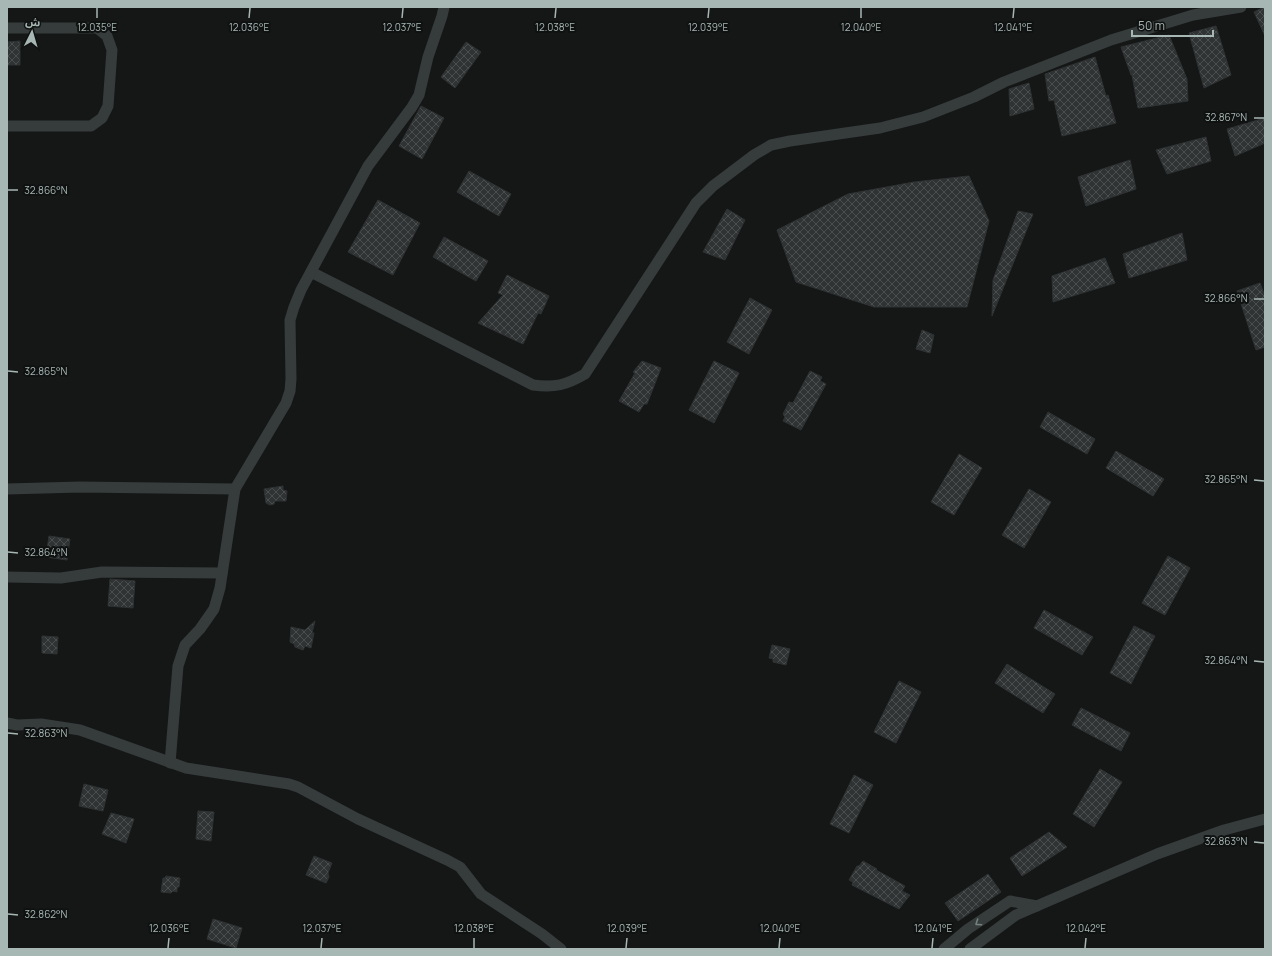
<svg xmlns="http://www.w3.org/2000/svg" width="1272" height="956" viewBox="0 0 1272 956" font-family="Manrope,'Noto Sans Arabic',sans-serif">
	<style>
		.building { fill: url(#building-cross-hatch); stroke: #2f3233 }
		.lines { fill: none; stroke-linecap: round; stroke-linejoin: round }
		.street { stroke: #363c3b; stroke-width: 11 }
		.oneway { stroke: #74807d }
		.ticks { fill: none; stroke: #a7b7b3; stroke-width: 1.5 }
		.ticks-label { font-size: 10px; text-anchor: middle; fill: #a7b7b3; stroke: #101212; stroke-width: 4; stroke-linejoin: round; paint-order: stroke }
	</style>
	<defs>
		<pattern id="building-cross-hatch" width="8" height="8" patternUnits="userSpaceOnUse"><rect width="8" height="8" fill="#303333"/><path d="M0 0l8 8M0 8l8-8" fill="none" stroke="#4b4e4e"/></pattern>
	</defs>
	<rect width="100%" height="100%" fill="#151717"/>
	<g class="building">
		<polygon points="1264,7 1265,7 1265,36 1254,12"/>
		<polygon points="1216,26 1231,75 1204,88 1189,33"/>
		<polygon points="1169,35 1187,79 1188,101 1138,108 1132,75 1131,75 1121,47"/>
		<polygon points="20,41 20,65 7,65 7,42"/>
		<polygon points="466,42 481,52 455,88 441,77"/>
		<polygon points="1095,57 1106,96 1108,95 1116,123 1062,136 1054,100 1049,101 1045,74"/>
		<polygon points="1029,83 1034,109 1010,116 1009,89"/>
		<polygon points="421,106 444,118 422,159 399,146"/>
		<polygon points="1265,118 1265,143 1235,156 1227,129"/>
		<polygon points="1206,137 1211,161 1167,174 1156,150"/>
		<polygon points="1130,160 1136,189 1086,206 1078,177"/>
		<polygon points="469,171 511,194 499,216 457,192"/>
		<polygon points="969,176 989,221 967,307 874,307 796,282 777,230 848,194 914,182"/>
		<polygon points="378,200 420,223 393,275 348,252"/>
		<polygon points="727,209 745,220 725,260 703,252"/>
		<polygon points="1018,211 1033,214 992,316 993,280"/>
		<polygon points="1182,233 1187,260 1129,278 1123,254"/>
		<polygon points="444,237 488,261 476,281 433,257"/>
		<polygon points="1105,258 1115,283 1053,302 1052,276"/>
		<polygon points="507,275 549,296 541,314 538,313 523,344 478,323 503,295 498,293"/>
		<polygon points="1260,283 1265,296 1265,347 1256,350 1237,291"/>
		<polygon points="750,298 772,310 749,354 727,342"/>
		<polygon points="922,330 934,335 930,353 916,349"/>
		<polygon points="642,361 661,368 647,404 644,404 639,412 619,401 635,373 633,372"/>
		<polygon points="714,361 739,373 714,423 689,410"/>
		<polygon points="810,371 822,377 820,381 826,384 801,430 783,421 785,417 783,414 789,402 793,403"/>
		<polygon points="1048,412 1095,439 1087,454 1040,427"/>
		<polygon points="1116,451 1164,479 1153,496 1106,468"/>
		<polygon points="959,454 982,468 954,515 931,502"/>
		<polygon points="283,486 283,490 287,491 286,501 275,501 274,504 270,505 266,503 264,489"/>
		<polygon points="1029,489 1051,502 1024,548 1002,535"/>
		<polygon points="49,536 70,539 67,560 46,557"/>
		<polygon points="1168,556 1190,568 1165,615 1142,603"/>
		<polygon points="110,579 135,581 133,608 108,606"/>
		<polygon points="1044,610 1093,637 1082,655 1034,628"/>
		<polygon points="315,621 312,633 314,633 311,648 305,646 303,650 295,647 294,644 290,642 291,627 305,630"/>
		<polygon points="1134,626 1155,636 1131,684 1110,673"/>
		<polygon points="42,636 58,637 57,654 42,653"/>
		<polygon points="772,645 790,649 786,665 773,662 773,659 769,658"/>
		<polygon points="1007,664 1055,694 1043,713 995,683"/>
		<polygon points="899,681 921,692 896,743 874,732"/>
		<polygon points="1081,708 1130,733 1121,751 1072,725"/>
		<polygon points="1100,769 1122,782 1094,827 1073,814"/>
		<polygon points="854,775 873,785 849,833 830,824"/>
		<polygon points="84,784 108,790 103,811 79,806"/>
		<polygon points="198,811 214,812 211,841 196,839"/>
		<polygon points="111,813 134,819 126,843 102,834"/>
		<polygon points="1049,832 1067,847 1022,876 1010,858"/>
		<polygon points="314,856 332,863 328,873 329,877 326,883 306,875"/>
		<polygon points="863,861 877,869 876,870 905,886 902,891 910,895 899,909 852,885 853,882 849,880 857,866 859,866"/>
		<polygon points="988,874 1001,892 958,921 945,903"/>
		<polygon points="166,876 180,878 179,887 177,887 177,892 173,891 171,893 161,892 163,878 165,878"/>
		<polygon points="213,919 242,928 236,948 207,939"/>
	</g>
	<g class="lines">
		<g class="street">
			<polyline points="7,28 97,28 107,36 112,50 108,106 102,118 91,126 7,126"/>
			<path d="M311 272 533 385C555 388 566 385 585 374L696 203 713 186 754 155 771 145 790 141 880 128 923 117 974 97 1004 82 1111 40 1193 15 1241 7"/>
			<polyline points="7,489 80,487 235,489"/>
			<polyline points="7,577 61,578 102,572 222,573"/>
			<polyline points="7,723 17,725 41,724 80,730 186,768 289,784 298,787 358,819 447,860 460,867 481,894 542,934 561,949"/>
			<polyline points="170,763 178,666 185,645 200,629 214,609 220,588 235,489 286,403 290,391 291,379 290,320 294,307 301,290 368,166 412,107 419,95 428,57 442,16 444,7"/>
			<polyline points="944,949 968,929 1010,901 1037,906"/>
			<polyline points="970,949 1016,915 1157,854 1224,830 1265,819"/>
		</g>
	</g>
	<defs><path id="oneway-chevron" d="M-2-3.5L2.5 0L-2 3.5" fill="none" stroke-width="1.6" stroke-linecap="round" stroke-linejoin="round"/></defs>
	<use class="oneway" href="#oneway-chevron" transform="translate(978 923) rotate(146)"/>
	<path class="ticks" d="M97 18V8M249 18 250 8M402 18 403 8M555 18 556 8M708 18 709 8M861 18V8M1013 18 1014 8M1254 118H1264M8 190H18M1254 299H1264M8 371 18 372M1254 480 1264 481M8 552 18 553M1254 661 1264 662M8 733 18 734M1254 842 1264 843M8 914 18 915M168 948 169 938M321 948 322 938M474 948V938M626 948 627 938M779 948 780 938M932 948 933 938M1085 948 1086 938"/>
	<g class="ticks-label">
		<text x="97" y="31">12.035°E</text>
		<text x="249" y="31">12.036°E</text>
		<text x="402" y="31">12.037°E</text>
		<text x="555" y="31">12.038°E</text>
		<text x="708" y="31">12.039°E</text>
		<text x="861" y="31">12.040°E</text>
		<text x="1013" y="31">12.041°E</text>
		<text x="1226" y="121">32.867°N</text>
		<text x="46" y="194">32.866°N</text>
		<text x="1226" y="302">32.866°N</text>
		<text x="46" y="375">32.865°N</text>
		<text x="1226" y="483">32.865°N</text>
		<text x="46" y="556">32.864°N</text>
		<text x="1226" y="664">32.864°N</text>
		<text x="46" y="737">32.863°N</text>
		<text x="1226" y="845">32.863°N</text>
		<text x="46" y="918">32.862°N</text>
		<text x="169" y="932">12.036°E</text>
		<text x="322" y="932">12.037°E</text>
		<text x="474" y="932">12.038°E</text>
		<text x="627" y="932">12.039°E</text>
		<text x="780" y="932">12.040°E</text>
		<text x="933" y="932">12.041°E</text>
		<text x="1086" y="932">12.042°E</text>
	</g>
	<rect width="1272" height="956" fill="none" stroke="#a7b7b3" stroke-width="16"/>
	<g transform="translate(32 32) rotate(5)" stroke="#101212" stroke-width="3" paint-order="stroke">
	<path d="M0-3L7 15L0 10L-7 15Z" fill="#a7b7b3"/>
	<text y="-6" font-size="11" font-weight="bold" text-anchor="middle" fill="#a7b7b3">ش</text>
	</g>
	<path d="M1132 30v6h81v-6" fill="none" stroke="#a7b7b3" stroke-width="2"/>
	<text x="1138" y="30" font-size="12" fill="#a7b7b3" stroke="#101212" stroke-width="3" paint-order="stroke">50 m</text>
</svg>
